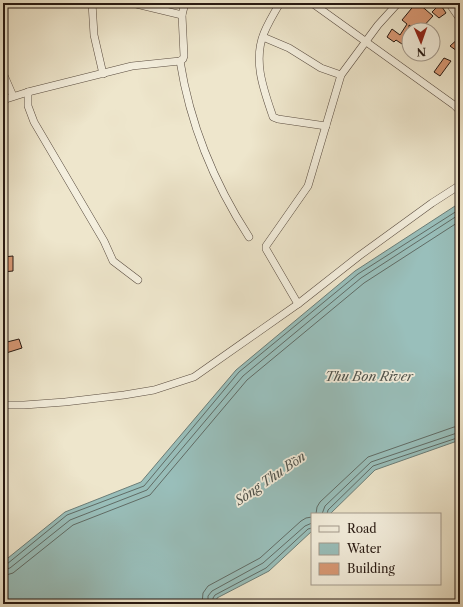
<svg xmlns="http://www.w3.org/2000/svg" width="463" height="607" viewBox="0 0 463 607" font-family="'Libre Caslon Text',serif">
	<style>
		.water { fill: #99bfbb; stroke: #6b7d77 }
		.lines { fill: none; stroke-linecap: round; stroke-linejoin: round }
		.shore { stroke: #606c66; stroke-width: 1 }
		.building { fill: #d99975; stroke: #271912 }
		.minor-casing { stroke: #594c40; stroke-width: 8 }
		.minor { stroke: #f4efde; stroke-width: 7 }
		.labels { text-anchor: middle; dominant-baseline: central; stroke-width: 3.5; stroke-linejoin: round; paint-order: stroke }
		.water-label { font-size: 13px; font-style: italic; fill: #4f534d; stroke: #f4efde }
	</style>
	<rect width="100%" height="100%" fill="#eee6cc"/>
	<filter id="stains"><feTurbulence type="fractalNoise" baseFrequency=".005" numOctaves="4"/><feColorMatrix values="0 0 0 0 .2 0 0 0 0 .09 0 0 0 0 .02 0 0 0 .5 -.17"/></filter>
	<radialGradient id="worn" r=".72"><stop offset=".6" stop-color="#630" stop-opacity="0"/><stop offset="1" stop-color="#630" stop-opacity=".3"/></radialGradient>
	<polygon class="water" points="460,205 460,440 375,470 330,514 312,514 312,531 269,571 217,598 217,604 3,604 3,562 65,512 141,482 236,370 355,271 455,206"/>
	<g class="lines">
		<g class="shore">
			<polyline points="316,514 317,507 320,502 368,457 454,427 460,426"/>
			<polyline points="322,514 325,506 371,462 460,432"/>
			<polyline points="327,514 328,510 373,466 460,437"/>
			<polyline points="3,565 7,564 67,515 144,486 239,372 358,274 460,209"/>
			<polyline points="3,570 10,568 70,520 147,490 243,376 361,278 460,214"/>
			<polyline points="3,576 13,573 73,525 150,495 247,380 364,283 460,221"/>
			<polyline points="202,604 203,593 208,586 260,558 301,521 306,518 312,517"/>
			<polyline points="208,604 208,596 212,591 263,563 305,526 312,523"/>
			<polyline points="213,604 213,598 215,595 266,568 308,529 312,528"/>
		</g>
	</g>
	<g class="building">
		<polygon points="416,3 418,3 433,16 420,30 416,30 409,25 409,35 402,44 396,40 394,42 387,37 392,29 400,35 407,24 402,20"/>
		<polygon points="440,4 446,13 439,18 432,12"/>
		<polygon points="460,37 460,48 457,51 450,46"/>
		<polygon points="444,58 451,61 440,76 434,72"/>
		<polygon points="13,256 13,271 3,272 3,257"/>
		<polygon points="19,339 22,348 3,354 3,343"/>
	</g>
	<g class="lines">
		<g class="minor-casing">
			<g id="minor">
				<polyline points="92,3 94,35 103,74"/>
				<polyline points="132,3 182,15"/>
				<path d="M280 3C274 13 268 23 264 33 253 60 263 88 272 114L273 117 278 119 326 126"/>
				<polyline points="312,3 454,105 460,111"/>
				<polyline points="449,3 460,19"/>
				<polyline points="263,37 289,48 321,68 341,75"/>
				<path d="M180 61C190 124 214 183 249 237"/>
				<polyline points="3,73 13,96"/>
				<polyline points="28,92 28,106 34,122 104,241 113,261 138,280"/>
				<polyline points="3,100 28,92 132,66 180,61 183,59 184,56 182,15 185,3"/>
				<polyline points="298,304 266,249 266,246 308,186 341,75 378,25 398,3"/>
				<polyline points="3,405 24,405 65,402 124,395 154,390 194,377 298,304 359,256 432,203 460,185"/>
			</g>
		</g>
		<use href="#minor" class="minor"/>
	</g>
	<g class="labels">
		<g class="water-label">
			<text x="369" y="376">Thu Bon River</text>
			<text transform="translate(270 478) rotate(-35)">Sông Thu Bồn</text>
		</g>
	</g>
	<rect width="463" height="607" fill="none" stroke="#eee6cc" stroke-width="16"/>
	<rect x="4" y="4" width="455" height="599" fill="none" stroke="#271912" stroke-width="2"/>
	<rect x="8" y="8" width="447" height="591" fill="none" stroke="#271912"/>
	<rect x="311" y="513" width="130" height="72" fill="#f4efde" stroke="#a2998c"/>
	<rect x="319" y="526" width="20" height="6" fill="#f4efde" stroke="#a2998c"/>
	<text x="347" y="533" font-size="12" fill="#271912">Road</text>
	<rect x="319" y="543" width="20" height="12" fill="#99bfbb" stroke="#a2998c"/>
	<text x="347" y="553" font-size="12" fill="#271912">Water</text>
	<rect x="319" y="563" width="20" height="12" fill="#d99975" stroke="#a2998c"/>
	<text x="347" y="573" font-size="12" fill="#271912">Building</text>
	<g transform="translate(421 42) rotate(178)"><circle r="19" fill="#f4efde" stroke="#a2998c"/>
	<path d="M0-3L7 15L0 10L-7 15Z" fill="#8f2418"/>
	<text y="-6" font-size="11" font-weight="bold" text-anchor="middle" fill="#271912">N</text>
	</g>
	<rect width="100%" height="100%" filter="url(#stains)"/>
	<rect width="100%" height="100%" fill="url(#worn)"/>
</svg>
